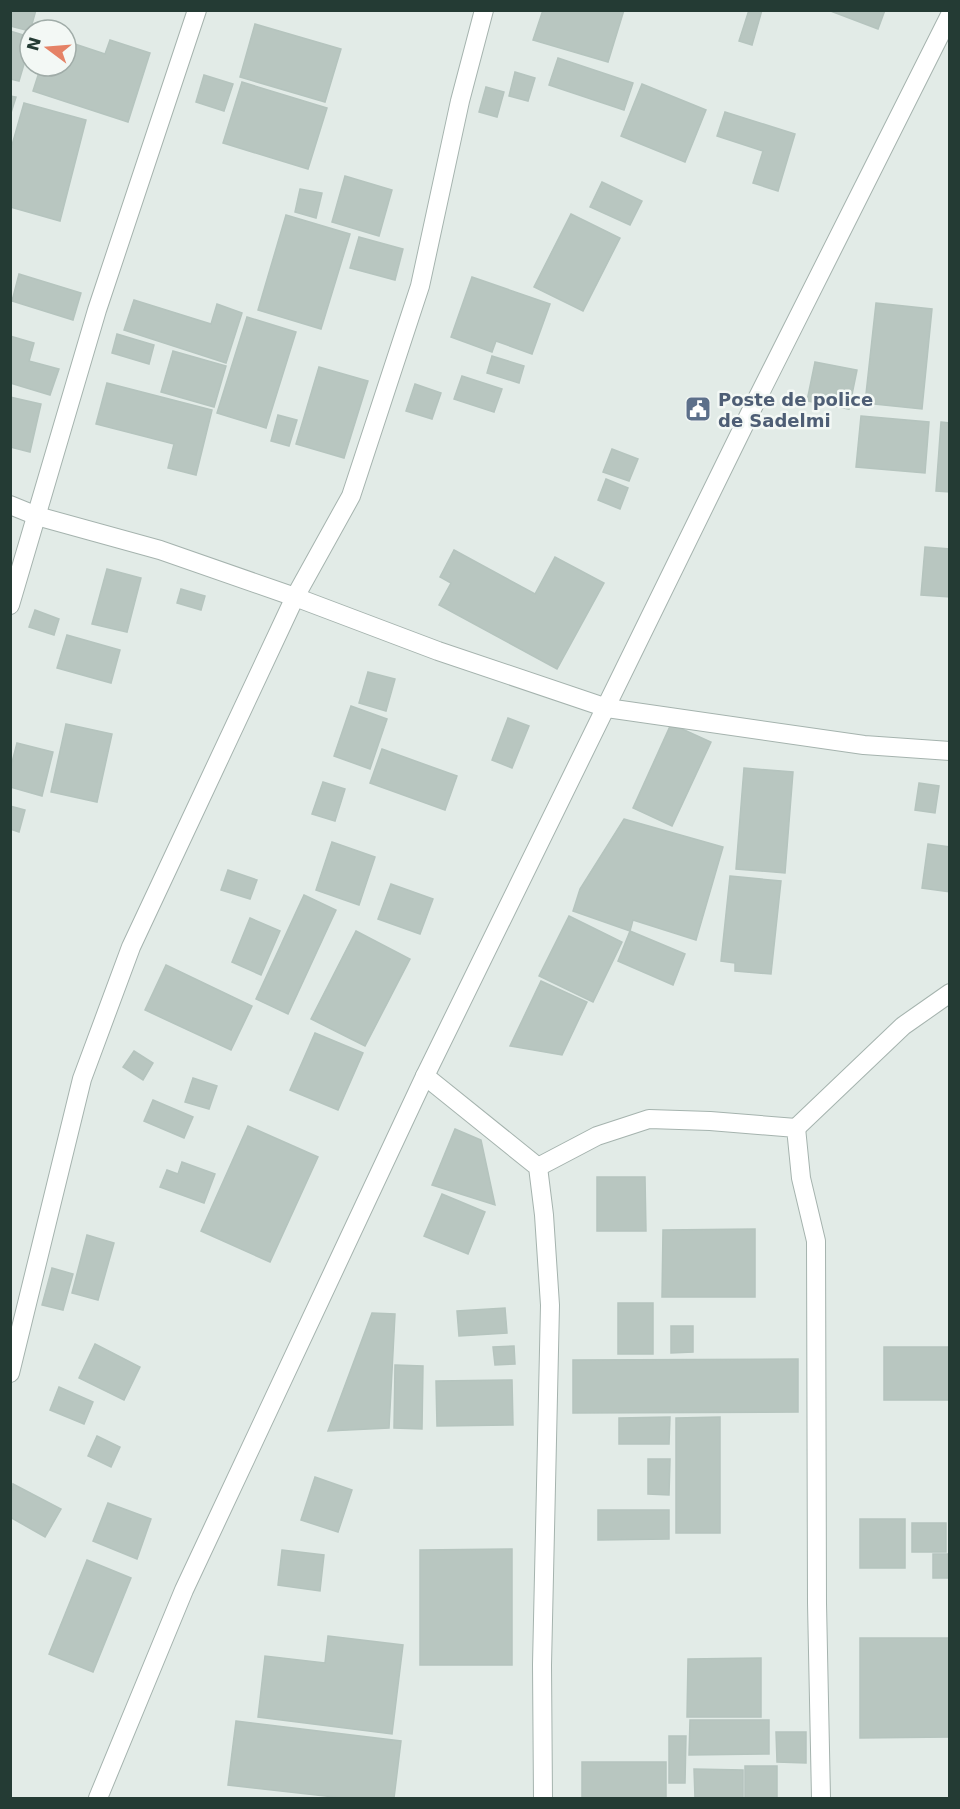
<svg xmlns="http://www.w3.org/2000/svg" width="960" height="1809" viewBox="0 0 960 1809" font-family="'DejaVu Sans',sans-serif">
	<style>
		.building { fill: #b8c6c0; stroke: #b5c4be; stroke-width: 1.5 }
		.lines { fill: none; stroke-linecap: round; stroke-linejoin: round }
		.minor-casing { stroke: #a5b3ae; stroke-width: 20 }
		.tertiary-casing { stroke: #a5b3ae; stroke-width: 20 }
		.minor { stroke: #fff; stroke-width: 18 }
		.tertiary { stroke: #fff; stroke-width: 18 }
		.labels { text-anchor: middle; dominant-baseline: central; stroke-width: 5; stroke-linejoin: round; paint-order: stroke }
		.service-label { font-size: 18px; font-weight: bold; fill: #4e5e75; stroke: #f3f8f5; text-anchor: start }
	</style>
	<rect width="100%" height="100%" fill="#e2ebe7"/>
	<g class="building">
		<polygon points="10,10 36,10 30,31 10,26"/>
		<polygon points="543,10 624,10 608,62 533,40"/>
		<polygon points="749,10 762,10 752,45 739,41"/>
		<polygon points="828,10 885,10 878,29"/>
		<polygon points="255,24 341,49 325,102 240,77"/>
		<polygon points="10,31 30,37 30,44 19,81 10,79"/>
		<polygon points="110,40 150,53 128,122 33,91 41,66 66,66 66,41 105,54"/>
		<polygon points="558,58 633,83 624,110 549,85"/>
		<polygon points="515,72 535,78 528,101 509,96"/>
		<polygon points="204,75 233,84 224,111 196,102"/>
		<polygon points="242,82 327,108 308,169 223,143"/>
		<polygon points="642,84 706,110 685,162 621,136"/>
		<polygon points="486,87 504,92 497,117 479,112"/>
		<polygon points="10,96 16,97 10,116"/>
		<polygon points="24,103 86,120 60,221 10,207 10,152"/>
		<polygon points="725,112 795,134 778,191 753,183 763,151 717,136"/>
		<polygon points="345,176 392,190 379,236 332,222"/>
		<polygon points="602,182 642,201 630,225 590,207"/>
		<polygon points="300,189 322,193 316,218 295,212"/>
		<polygon points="571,214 620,238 583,311 534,287"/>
		<polygon points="286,215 350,234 321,329 258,310"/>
		<polygon points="359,237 403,249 395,280 350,268"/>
		<polygon points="19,274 81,293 73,320 12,301"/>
		<polygon points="472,277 550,304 532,354 496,341 492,352 451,337"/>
		<polygon points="134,300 211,324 217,304 242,313 226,363 124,330"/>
		<polygon points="876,303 932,309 922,409 865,403"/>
		<polygon points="247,317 296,332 266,428 217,413"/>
		<polygon points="117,334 154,345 149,364 112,353"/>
		<polygon points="10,336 34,343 29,361 59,369 50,395 10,383"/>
		<polygon points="173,351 226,366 214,407 161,392"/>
		<polygon points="492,356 524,366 519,383 487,373"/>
		<polygon points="815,362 857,370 849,409 807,401"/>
		<polygon points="319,367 368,381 344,458 296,444"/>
		<polygon points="462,376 502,389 494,412 454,399"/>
		<polygon points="107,383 212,410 196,475 168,468 174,444 96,424"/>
		<polygon points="415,384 441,393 432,419 406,411"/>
		<polygon points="10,397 41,404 30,452 10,447"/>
		<polygon points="278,415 297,420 289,446 271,441"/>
		<polygon points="861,416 929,422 925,473 856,467"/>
		<polygon points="941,422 950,423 950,492 936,491"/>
		<polygon points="612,449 638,459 629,481 603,472"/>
		<polygon points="606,479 628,488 620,509 598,500"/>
		<polygon points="925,547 950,549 950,597 921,595"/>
		<polygon points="454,550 535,594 555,557 604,583 557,669 439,605 451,583 440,577"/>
		<polygon points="107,569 141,578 127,632 92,624"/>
		<polygon points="181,589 205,596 201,610 177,603"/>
		<polygon points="35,610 59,619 54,635 29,627"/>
		<polygon points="67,635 120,650 111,683 57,668"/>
		<polygon points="368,672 395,679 386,711 359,703"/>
		<polygon points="351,706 387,719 370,769 334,756"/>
		<polygon points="508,718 529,726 512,768 492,760"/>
		<polygon points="66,724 112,734 97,802 51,792"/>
		<polygon points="671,724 711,742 672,826 633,808"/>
		<polygon points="17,743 53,752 42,796 10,787 10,770"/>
		<polygon points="382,749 457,776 445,810 370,783"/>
		<polygon points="744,768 793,772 785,873 736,869"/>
		<polygon points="323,782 345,789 335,821 312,814"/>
		<polygon points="919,783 939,786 935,813 915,810"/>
		<polygon points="10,806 25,810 19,832 10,829"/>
		<polygon points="624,819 723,847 696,940 633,920 630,931 573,911 580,889"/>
		<polygon points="332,842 375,857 359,905 316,890"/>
		<polygon points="928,844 950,847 950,892 922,888"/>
		<polygon points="228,870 257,880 250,899 221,890"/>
		<polygon points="730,876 781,881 771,974 735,971 735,963 721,961"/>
		<polygon points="391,884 433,899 420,934 378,919"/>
		<polygon points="304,895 336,910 288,1014 256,999"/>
		<polygon points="569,916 622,942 593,1002 539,976"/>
		<polygon points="250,918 280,931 261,975 232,962"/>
		<polygon points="356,931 410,959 365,1046 311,1019"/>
		<polygon points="630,931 685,954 673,985 618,961"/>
		<polygon points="166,965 252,1006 231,1050 145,1010"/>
		<polygon points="541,981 587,1002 562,1055 510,1046"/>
		<polygon points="315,1033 363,1053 338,1110 290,1090"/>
		<polygon points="134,1051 153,1063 143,1080 123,1067"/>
		<polygon points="193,1078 217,1086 209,1109 185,1102"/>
		<polygon points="153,1100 193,1117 184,1138 144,1121"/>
		<polygon points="248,1126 318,1157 270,1262 201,1231"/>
		<polygon points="455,1129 481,1140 495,1205 432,1185"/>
		<polygon points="182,1162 215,1174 204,1203 160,1187 167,1170 178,1174"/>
		<polygon points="597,1177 645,1177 646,1231 597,1231"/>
		<polygon points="442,1194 485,1212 468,1254 424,1236"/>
		<polygon points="755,1229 755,1297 662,1297 663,1230"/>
		<polygon points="87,1235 114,1243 98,1300 72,1293"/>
		<polygon points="52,1268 73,1274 63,1310 42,1305"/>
		<rect x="618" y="1303" width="35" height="51"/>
		<polygon points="505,1308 507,1333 459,1336 457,1311"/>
		<polygon points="372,1313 395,1314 389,1428 328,1431"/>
		<polygon points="671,1326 693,1326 693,1352 671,1353"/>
		<polygon points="95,1344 140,1367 124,1400 79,1378"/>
		<polygon points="514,1346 515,1364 495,1365 493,1347"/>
		<rect x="884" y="1347" width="66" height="53"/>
		<polygon points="798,1359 798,1412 573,1413 573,1360"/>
		<polygon points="395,1365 423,1366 422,1429 394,1428"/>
		<polygon points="512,1380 513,1425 437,1426 436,1381"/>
		<polygon points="59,1387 93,1402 84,1424 50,1410"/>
		<polygon points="670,1417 669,1444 619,1444 619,1418"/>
		<polygon points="720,1417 720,1533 676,1533 676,1418"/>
		<polygon points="97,1436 120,1447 111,1467 88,1456"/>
		<polygon points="648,1459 670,1459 669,1495 648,1494"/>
		<polygon points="315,1477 352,1490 338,1532 301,1520"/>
		<polygon points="13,1484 61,1509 45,1537 10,1517"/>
		<polygon points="108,1503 151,1519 137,1559 93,1541"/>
		<polygon points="598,1510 669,1510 669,1539 598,1540"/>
		<rect x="860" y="1519" width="45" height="49"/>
		<rect x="912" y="1523" width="34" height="29"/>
		<polygon points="512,1549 512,1665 420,1665 420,1550"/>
		<polygon points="282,1550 324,1555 320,1591 278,1585"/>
		<rect x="933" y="1554" width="17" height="24"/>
		<polygon points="87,1560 131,1578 93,1672 49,1654"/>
		<polygon points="328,1636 403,1645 392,1734 258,1717 265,1656 325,1663"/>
		<polygon points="860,1638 950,1638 950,1737 860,1738"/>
		<polygon points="761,1658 761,1717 687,1717 688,1659"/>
		<polygon points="690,1720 769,1720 769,1754 689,1755"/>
		<polygon points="236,1721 401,1741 394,1798 343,1798 228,1785"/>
		<polygon points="776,1732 806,1732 806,1763 777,1762"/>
		<polygon points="669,1736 686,1736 685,1783 669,1783"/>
		<rect x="582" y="1762" width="84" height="36"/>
		<rect x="745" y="1766" width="32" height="32"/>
		<polygon points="694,1769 743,1770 743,1798 695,1798"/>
	</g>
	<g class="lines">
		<g class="minor-casing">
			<g id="minor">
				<polyline points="10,505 37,516 160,550 295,597 438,651 607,708 864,745 950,751"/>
				<polyline points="10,605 97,310 197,10"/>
				<polyline points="425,1076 538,1167 544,1215 550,1305 542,1665 543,1798"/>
				<polyline points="796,1128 903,1026 950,993"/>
				<polyline points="538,1167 597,1136 649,1119 710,1121 796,1128 801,1178 816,1241 817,1603 821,1798"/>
				<polyline points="10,1373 82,1079 131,947 295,597 351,496 420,286 460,101 484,10"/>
			</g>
		</g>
		<g class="tertiary-casing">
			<polyline id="tertiary" points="98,1798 184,1590 425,1076 753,407 950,15"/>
		</g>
		<use href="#minor" class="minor"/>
		<use href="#tertiary" class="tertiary"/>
	</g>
	<defs>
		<g id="civic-square" transform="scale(1.35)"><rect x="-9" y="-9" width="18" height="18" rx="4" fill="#5c6f8a" stroke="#f3f8f5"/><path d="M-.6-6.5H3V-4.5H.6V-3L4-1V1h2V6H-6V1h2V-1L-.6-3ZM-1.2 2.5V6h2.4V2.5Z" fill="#fff"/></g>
	</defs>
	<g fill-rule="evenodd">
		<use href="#civic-square" x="698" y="409"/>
	</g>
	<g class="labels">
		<g class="service-label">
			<text x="718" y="399">Poste de police<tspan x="718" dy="21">de Sadelmi</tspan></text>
		</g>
	</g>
	<rect width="960" height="1809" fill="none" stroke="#243b34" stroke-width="24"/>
	<g transform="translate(48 48) rotate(286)"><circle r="28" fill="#f3f8f5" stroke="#a0aca8" stroke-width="1.5"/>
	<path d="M0-4.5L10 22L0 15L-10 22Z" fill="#e58266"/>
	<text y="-9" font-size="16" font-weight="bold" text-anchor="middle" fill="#243b34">N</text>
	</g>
</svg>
